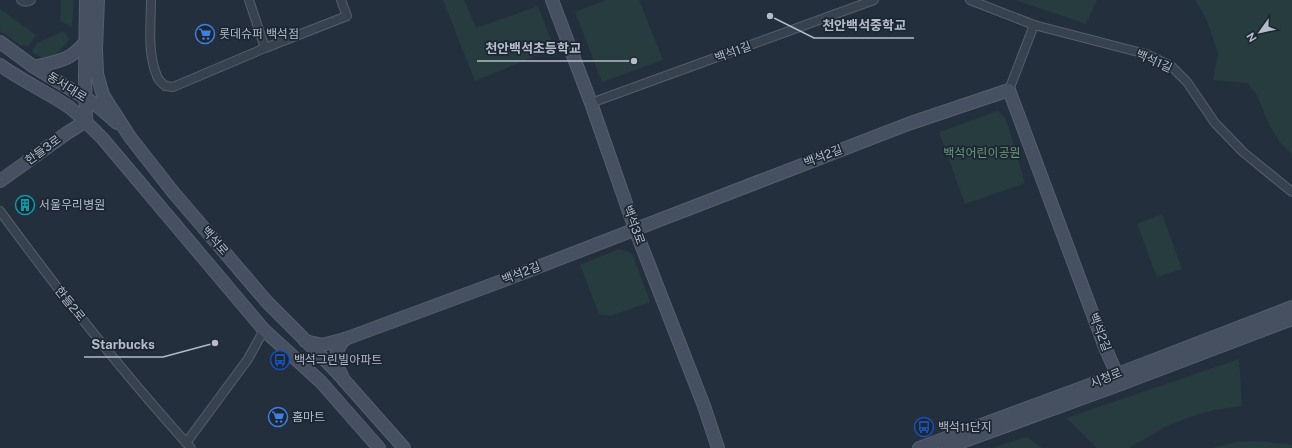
<svg xmlns="http://www.w3.org/2000/svg" width="1292" height="448" viewBox="0 0 1292 448" font-family="'Public Sans','Noto Sans KR',sans-serif">
	<style>
		.green { fill: #263c3f }
		.lines { fill: none; stroke-linecap: round; stroke-linejoin: round }
		.street-casing { stroke: #565f6c; stroke-width: 10 }
		.secondary-casing { stroke: #565f6c; stroke-width: 14 }
		.street { stroke: #38414e; stroke-width: 8 }
		.secondary { stroke: #465061; stroke-width: 12 }
		.labels { text-anchor: middle; dominant-baseline: central; stroke-width: 3.5; stroke-linejoin: round; paint-order: stroke }
		.poi-label { font-size: 12px; fill: #b4bcc9; stroke: #1d2633; text-anchor: start }
		.street-label { font-size: 12px; fill: #b4bcc9; stroke: #1d2633 }
		.park-label { font-size: 12px; fill: #6b9a76; stroke: #1d2633 }
		.leader { fill: none; stroke: #b4bcc9; stroke-width: 1.5 }
		.callout-dot { fill: #b4bcc9; stroke: #1d2633; stroke-width: 1.5 }
		.callout-label { font-size: 13px; text-anchor: middle; font-weight: bold; fill: #b4bcc9; stroke: #1d2633; stroke-width: 3.5; stroke-linejoin: round; paint-order: stroke }
	</style>
	<rect width="100%" height="100%" fill="#242f3e"/>
	<g class="green">
		<polygon points="61,0 74,0 72,27 60,21"/>
		<polygon points="443,0 464,0 476,28 538,6 554,48 475,81"/>
		<polygon points="606,0 639,0 663,60 602,82 575,12"/>
		<polygon points="1015,0 1097,0 1086,24"/>
		<polygon points="1195,0 1292,0 1292,154 1281,144 1269,125 1257,95 1247,83 1213,80 1218,53 1206,18"/>
		<polygon points="0,9 36,35 28,46 20,45 0,31"/>
		<path d="M63 31 70 39C56 54 53 66 32 52L37 43Z"/>
		<polygon points="998,111 1006,119 1025,183 965,204 939,132"/>
		<polygon points="1162,214 1182,269 1157,277 1137,224"/>
		<polygon points="619,249 629,252 633,255 650,302 610,316 599,314 580,265"/>
		<polygon points="1239,359 1242,406 1215,410 1193,416 1167,426 1129,448 1097,448 1066,418"/>
		<polygon points="1027,437 1042,448 991,448"/>
		<polygon points="1254,441 1288,444 1292,445 1292,448 1213,448 1237,442"/>
	</g>
	<g class="lines">
		<g class="street-casing">
			<g id="street">
				<path d="M21 0C25 3 28 2 31 0"/>
				<path d="M151 0C151 24 147 53 157 76 158 80 162 83 165 86L173 87 265 48 347 16 341 0"/>
				<polyline points="249,0 265,48"/>
				<polyline points="970,0 1034,25 1146,54 1171,66 1187,82 1215,123 1243,152 1292,192"/>
				<polyline points="1009,90 1034,25"/>
				<polyline points="591,103 874,0"/>
				<path d="M0 211C60 293 123 373 191 448"/>
				<polyline points="186,443 248,359 264,330"/>
			</g>
		</g>
		<g class="secondary-casing">
			<g id="secondary">
				<polyline points="98,0 96,49 97,74 103,95 130,137 173,192 267,302 335,370 404,448"/>
				<polyline points="552,0 591,103 635,229 704,406 718,448"/>
				<polyline points="0,42 34,67 95,104 117,123"/>
				<path d="M0 65C22 81 47 92 69 107 82 117 92 128 103 139L264 330 321 382 379 448"/>
				<path d="M34 67C58 61 71 61 86 41"/>
				<polyline points="86,121 85,77 86,0"/>
				<polyline points="0,181 67,133 86,121"/>
				<polyline points="305,341 322,345 345,339 499,282 908,124 1009,90 1105,347 1121,384"/>
				<path d="M342 376C335 362 333 351 345 339"/>
				<polyline points="919,448 1084,387 1292,307"/>
				<polyline points="945,448 1121,384 1292,319"/>
			</g>
		</g>
		<use href="#street" class="street"/>
		<use href="#secondary" class="secondary"/>
	</g>
	<defs>
		<g id="supermarket-ring" transform="scale(1)"><circle r="9.5" fill="#1d2633" stroke="#3f7fe0" stroke-width="1.5"/><path d="M-6-5.5h2.5l.6 2H6L4.5 2H-2.5L-4.4-4H-6ZM-1.5 3.2a1.3 1.3 0 1 0 .1 0ZM3 3.2a1.3 1.3 0 1 0 .1 0Z" fill="#3f7fe0"/></g>
		<g id="building-ring" transform="scale(1)"><circle r="9.5" fill="#1d2633" stroke="#0f9aa8" stroke-width="1.5"/><path d="M-4-6H4V6H1V3H-1V6H-4ZM-2.5-4.3h1.7v1.8h-1.7ZM.8-4.3h1.7v1.8H.8ZM-2.5-1h1.7V.8h-1.7ZM.8-1h1.7V.8H.8Z" fill="#0f9aa8"/></g>
		<g id="bus-ring" transform="scale(1)"><circle r="9.5" fill="#1d2633" stroke="#1a4fb4" stroke-width="1.5"/><path d="M-5-6H5V4H4V6H2V4H-2V6H-4V4H-5ZM-3.5-4V0h7V-4ZM-3.5 1.2v1.5H-2V1.2ZM2 1.2v1.5H3.5V1.2Z" fill="#1a4fb4"/></g>
	</defs>
	<g fill-rule="evenodd">
		<use href="#supermarket-ring" x="205" y="34"/>
		<use href="#building-ring" x="25" y="205"/>
		<use href="#bus-ring" x="280" y="360"/>
		<use href="#supermarket-ring" x="278" y="417"/>
		<use href="#bus-ring" x="924" y="427"/>
	</g>
	<g class="labels">
		<g class="poi-label">
			<text x="219" y="34">롯데슈퍼 백석점</text>
			<text x="39" y="205">서울우리병원</text>
			<text x="294" y="360">백석그린빌아파트</text>
			<text x="292" y="417">홈마트</text>
			<text x="938" y="427">백석11단지</text>
		</g>
		<g class="street-label">
			<text transform="translate(733 52) rotate(-20)">백석1길</text>
			<text transform="translate(1154 61) rotate(24)">백석1길</text>
			<text transform="translate(67 87) rotate(32)">동서대로</text>
			<text transform="translate(43 150) rotate(-36)">한들3로</text>
			<text transform="translate(823 156) rotate(-21)">백석2길</text>
			<text transform="translate(634 225) rotate(70)">백석3로</text>
			<text transform="translate(215 241) rotate(49)">백석로</text>
			<text transform="translate(521 273) rotate(-21)">백석2길</text>
			<text transform="translate(70 304) rotate(51)">한들2로</text>
			<text transform="translate(1100 332) rotate(69)">백석2길</text>
			<text transform="translate(1106 378) rotate(-22)">시청로</text>
		</g>
		<g class="park-label">
			<text x="982" y="153">백석어린이공원</text>
		</g>
	</g>
	<path class="leader" d="M770 16L814 38H914M634 61L589 61H477M215 343L163 357H84"/>
	<g class="callout-dot">
		<circle cx="770" cy="16" r="4"/>
		<circle cx="634" cy="61" r="4"/>
		<circle cx="215" cy="343" r="4"/>
	</g>
	<g class="callout-label">
		<text x="864" y="30">천안백석중학교</text>
		<text x="533" y="53">천안백석초등학교</text>
		<text x="123" y="349">Starbucks</text>
	</g>
	<g transform="translate(1260 32) rotate(237)" stroke="#1d2633" stroke-width="3" paint-order="stroke">
	<path d="M0-3L7 15L0 10L-7 15Z" fill="#b4bcc9"/>
	<text y="-6" font-size="11" font-weight="bold" text-anchor="middle" fill="#b4bcc9">N</text>
	</g>
</svg>
